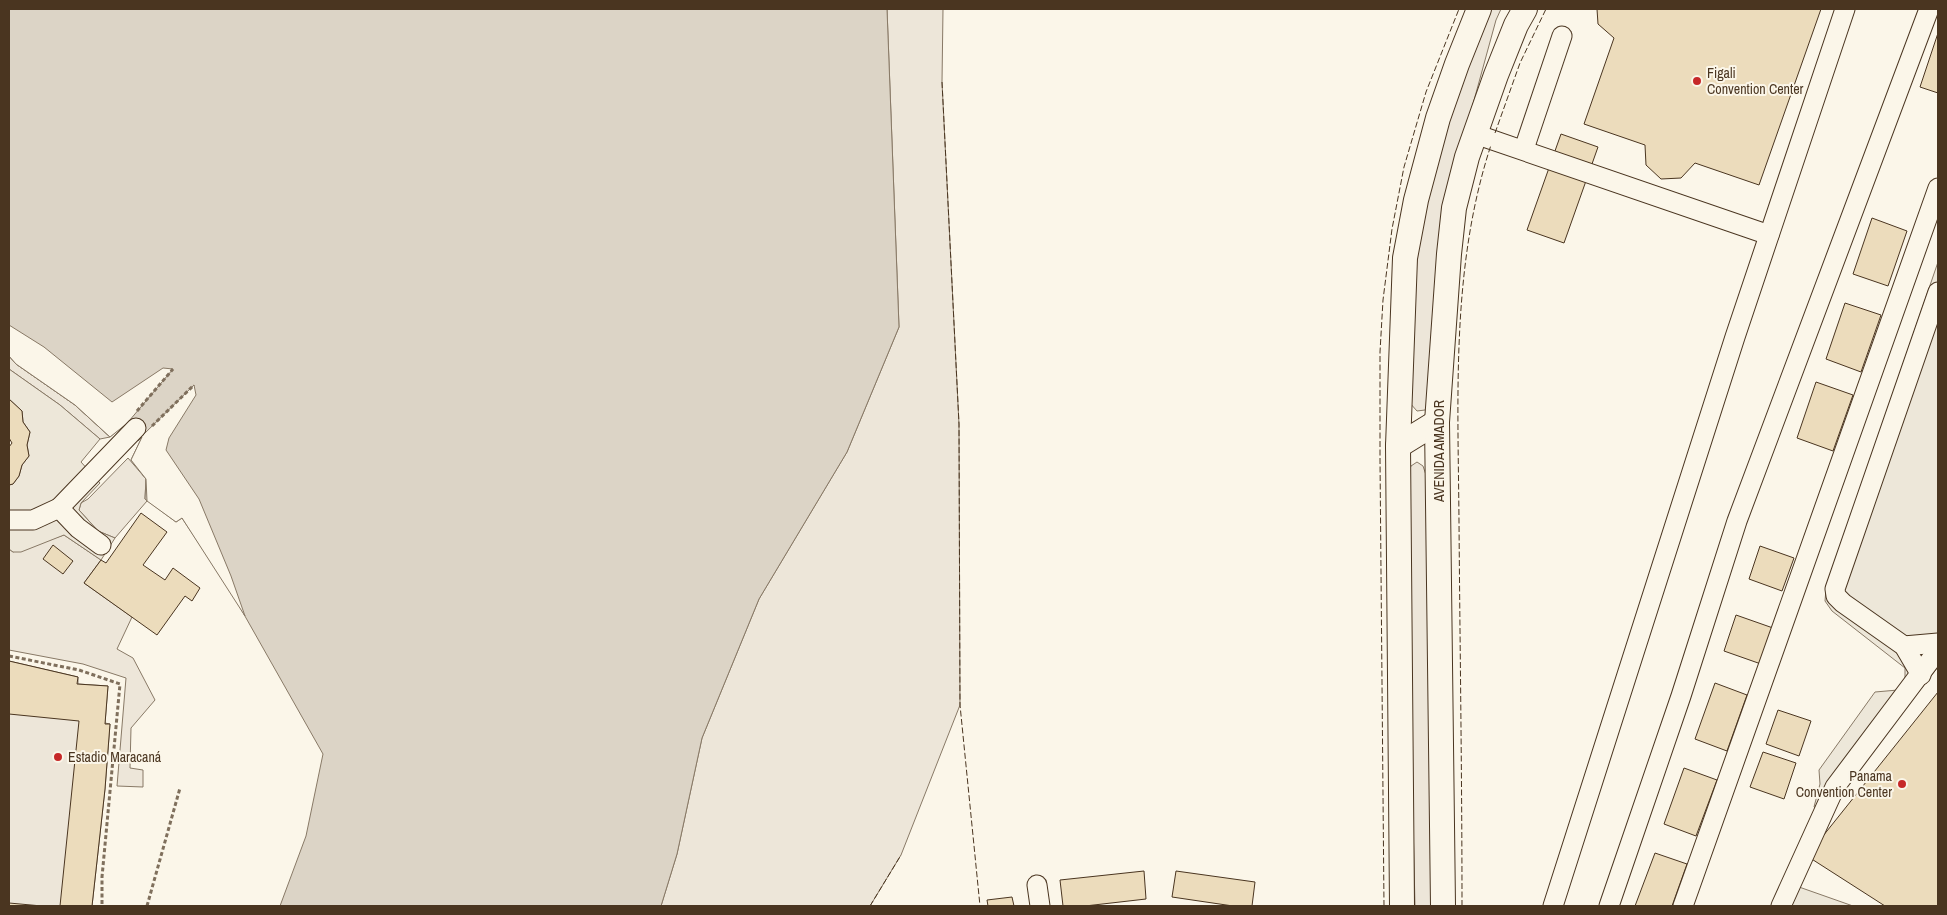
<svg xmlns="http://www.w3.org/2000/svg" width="1947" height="915" viewBox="0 0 1947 915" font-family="'Archivo Narrow',sans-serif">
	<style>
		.green { fill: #ede6d9; stroke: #887966 }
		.parking { fill: #ede7d9; stroke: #887966 }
		.water { fill: #dcd4c6; stroke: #887966 }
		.pier { fill: #fbf6e9; stroke: #887966 }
		.building { fill: #ecdcbc; stroke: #4a3520 }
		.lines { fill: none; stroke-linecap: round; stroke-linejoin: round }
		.minor-casing { stroke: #4a3520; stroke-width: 21 }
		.major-casing { stroke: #4a3520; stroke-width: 26 }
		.path { stroke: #7f6f5c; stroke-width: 3; stroke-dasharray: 4 2.5; stroke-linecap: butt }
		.minor { stroke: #fbf6e9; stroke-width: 19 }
		.major { stroke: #fbf6e9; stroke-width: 24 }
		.fence { stroke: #4a3520; stroke-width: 1; stroke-dasharray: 6 2.5; stroke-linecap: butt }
		.poi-dot { fill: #c62828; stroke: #fbf6e9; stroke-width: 2 }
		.labels { text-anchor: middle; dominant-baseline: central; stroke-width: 4; stroke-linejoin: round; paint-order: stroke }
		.poi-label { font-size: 14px; fill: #4a3520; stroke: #fbf6e9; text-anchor: start }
		.street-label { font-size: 14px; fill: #4a3520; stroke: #fbf6e9 }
	</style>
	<rect width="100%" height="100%" fill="#fbf6e9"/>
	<g class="green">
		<polygon points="887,9 943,9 942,82 959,424 960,705 901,855 870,906 661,906 677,854 702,738 759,599 847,452 899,327"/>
		<polygon points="1487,9 1501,9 1496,20 1450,188 1430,402 1425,410 1417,411 1409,402 1412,266 1440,132"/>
		<polygon points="9,356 16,364 75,405 110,437 100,439 60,405 9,369"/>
		<polygon points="128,458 146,479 145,499 147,501 115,538 98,531 79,510 81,503 88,499"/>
		<polygon points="1417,462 1423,466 1427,478 1435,906 1415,906 1405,481 1411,466"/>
		<polygon points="64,535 101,560 84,583 132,617 117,649 133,658 155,700 131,728 130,768 143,770 143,787 117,786 126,678 83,664 9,650 9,549 13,552"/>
		<polygon points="9,661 78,677 78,684 108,686 105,723 110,724 105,789 92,906 9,906"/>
	</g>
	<g class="parking">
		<polygon points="1938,262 1938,667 1824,813 1814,807 1820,784 1819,770 1875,692 1898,690 1905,679 1905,668 1832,611 1825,601 1826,589"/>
		<polygon points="9,369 60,405 100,439 81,462 100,483 81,503 79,510 98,531 115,538 101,560 64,535 21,552 13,552 9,549 9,485 13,484 19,476 22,465 29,456 27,445 30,432 23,422 22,411 9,399"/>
		<polygon points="1782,881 1853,906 1773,906"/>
	</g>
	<polygon class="water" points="9,9 887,9 899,327 847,452 759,599 702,738 677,854 661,906 280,906 306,836 323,754 233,595 182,518 176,522 145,499 146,479 131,460 143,435 129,421 110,437 75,405 16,364 9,356"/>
	<polygon class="pier" points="9,325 44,347 112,402 163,368 173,369 129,421 143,435 194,385 196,395 169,438 166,450 199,499 231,576 245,616 182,518 176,522 147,501 146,479 131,460 142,437 138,441 140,436 129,425 116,435 125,425 110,437 75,405 16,364 9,356"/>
	<g class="building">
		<polygon points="1597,9 1821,9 1759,185 1695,163 1681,178 1661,179 1646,165 1645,145 1584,124 1614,38 1598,24"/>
		<polygon points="1938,33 1938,93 1920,87"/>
		<polygon points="1561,134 1598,147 1564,243 1527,230"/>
		<polygon points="1872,218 1907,231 1888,286 1853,274"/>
		<polygon points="1845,303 1881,315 1861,372 1826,359"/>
		<polygon points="1816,382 1853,395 1833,451 1797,438"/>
		<polygon points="9,399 22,411 23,422 30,432 27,445 29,456 22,465 19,476 13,484 9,485 9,447 12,443 9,438"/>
		<polygon points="141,513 167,532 143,565 165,580 173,568 200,588 192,601 185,596 157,635 84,583 101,560 106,563"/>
		<polygon points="53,545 73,561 63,574 43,559"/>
		<polygon points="1760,546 1794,558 1782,591 1749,579"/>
		<polygon points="1736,615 1773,628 1761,664 1724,651"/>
		<polygon points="9,661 78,677 77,684 108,686 105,724 110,724 105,789 92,906 60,906 79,721 9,714"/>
		<polygon points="1715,683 1747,695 1727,751 1695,739"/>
		<polygon points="1938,692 1938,906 1885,906 1807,856"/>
		<polygon points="1778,710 1811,721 1799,756 1766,744"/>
		<polygon points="1763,752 1796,763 1784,799 1750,787"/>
		<polygon points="1684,768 1717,780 1696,836 1664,824"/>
		<polygon points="1655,853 1687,864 1672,906 1635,906"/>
		<polygon points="1144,871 1146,899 1085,906 1063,906 1060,880"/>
		<polygon points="1176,871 1255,882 1252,906 1233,906 1172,897"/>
		<polygon points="1012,897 1014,906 988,906 987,900"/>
		<polygon points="9,903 42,906 9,906"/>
	</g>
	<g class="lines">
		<g class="minor-casing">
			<g id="minor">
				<polyline points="1475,134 1769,235"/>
				<polyline points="1524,149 1562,36"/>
				<polyline points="59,508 136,428"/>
				<polyline points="9,520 33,520 59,508 78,528 101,545"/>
				<polyline points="1904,646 1938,643"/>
				<polyline points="1921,675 1904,646 1843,603 1836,596 1835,589 1938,292"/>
				<polyline points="1037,885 1040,906"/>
				<polyline points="1553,906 1735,337 1845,9"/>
				<polyline points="1609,906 1681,696 1737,521 1929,9"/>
				<polyline points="1683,906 1938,188"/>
				<polyline points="1781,906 1835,787 1938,650"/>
			</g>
		</g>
		<g class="major-casing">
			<g id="major">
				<polyline points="1398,446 1437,422"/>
				<polyline points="1402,906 1398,446 1405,258 1416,200 1438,118 1457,64 1479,9"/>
				<polyline points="1443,906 1437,422 1449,254 1454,208 1467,157 1496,75 1516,25 1525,9"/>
			</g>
		</g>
		<g class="path">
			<polyline points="137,411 173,369"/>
			<polyline points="152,426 194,385"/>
			<polyline points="9,656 79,670 120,684 102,877 102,906"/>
			<polyline points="147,906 180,788"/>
		</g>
		<use href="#minor" class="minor"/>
		<use href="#major" class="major"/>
		<g class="fence">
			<polyline points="942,82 959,424 960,705 980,906"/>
			<polyline points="1495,133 1520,63 1546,9"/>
			<polyline points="870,906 901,855"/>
			<polyline points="1384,906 1380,459 1380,352 1383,300 1392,229 1404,167 1426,92 1459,9"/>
			<path d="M1462 906C1462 778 1460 650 1459 522 1458 395 1451 267 1491 145"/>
		</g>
	</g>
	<g class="poi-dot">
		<circle cx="1697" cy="81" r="5"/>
		<circle cx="58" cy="757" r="5"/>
		<circle cx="1902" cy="784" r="5"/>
	</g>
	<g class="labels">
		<g class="poi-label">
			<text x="1707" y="73">Figali<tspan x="1707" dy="16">Convention Center</tspan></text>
			<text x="68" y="757">Estadio Maracaná</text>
			<text x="1892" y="776" text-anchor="end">Panama<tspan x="1892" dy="16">Convention Center</tspan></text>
		</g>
		<g class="street-label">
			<text transform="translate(1439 451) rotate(-90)">AVENIDA AMADOR</text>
		</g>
	</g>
	<rect width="1947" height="915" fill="none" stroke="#4a3520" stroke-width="20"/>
</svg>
